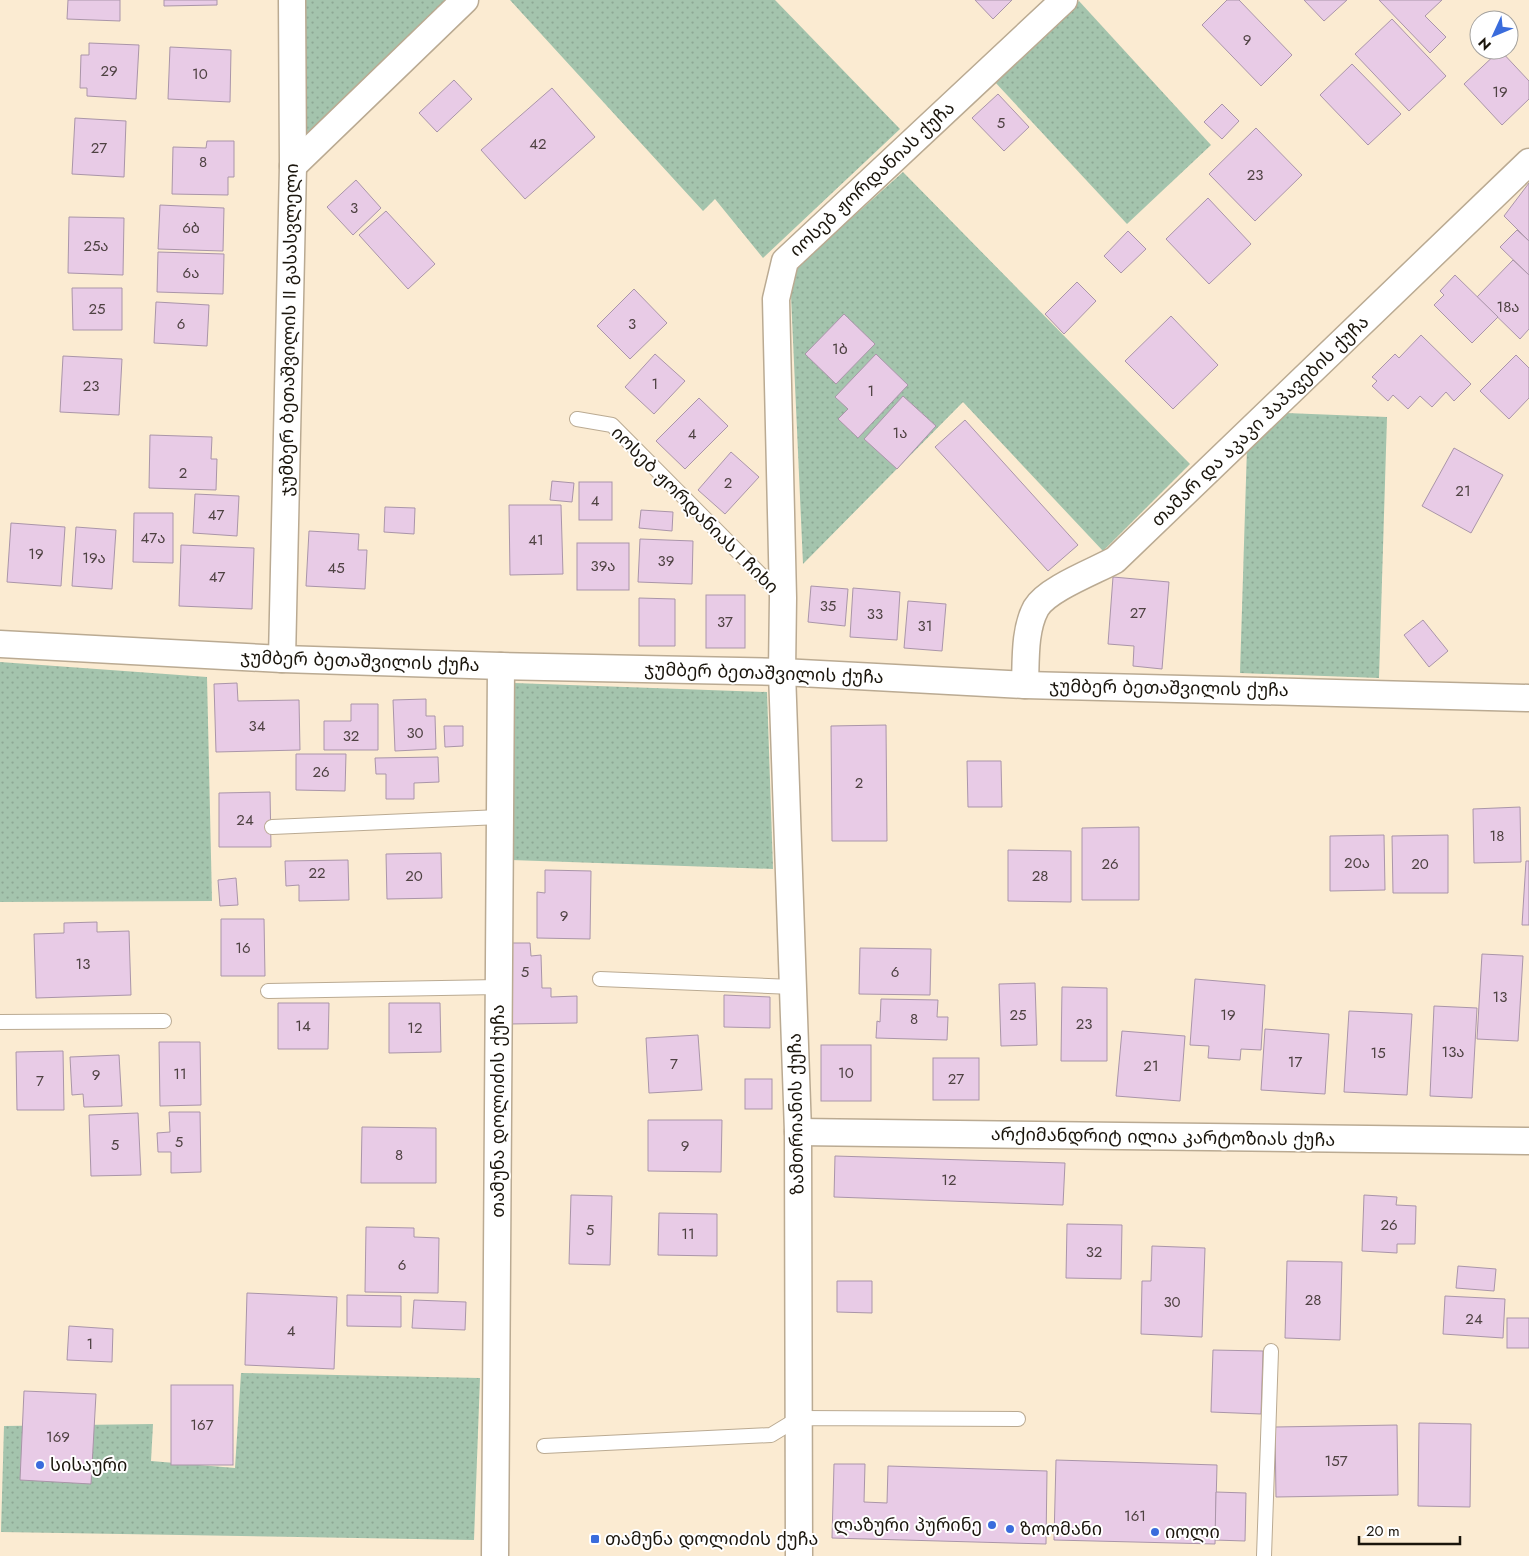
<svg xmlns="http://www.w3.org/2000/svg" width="1529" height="1556" viewBox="0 0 1529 1556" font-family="Jost,'Noto Sans Georgian',sans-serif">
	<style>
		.grass { fill: url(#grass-dots) }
		.building { fill: #e8cbe6; stroke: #aa95a9 }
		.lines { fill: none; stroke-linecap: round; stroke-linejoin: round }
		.lane-casing { stroke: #baaa92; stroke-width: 16 }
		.street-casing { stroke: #baaa92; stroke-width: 29 }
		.lane { stroke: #fff; stroke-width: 14 }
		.street { stroke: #fff; stroke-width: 26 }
		.poi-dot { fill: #3a6cdc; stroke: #fff; stroke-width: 2 }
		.labels { text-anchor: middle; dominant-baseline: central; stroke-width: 4; stroke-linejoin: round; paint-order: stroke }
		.number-label { font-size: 15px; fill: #4e4242 }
		.street-label { font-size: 18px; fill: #1a150c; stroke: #fff }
		.poi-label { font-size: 18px; fill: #1a150c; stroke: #fff; text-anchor: start }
	</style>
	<defs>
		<pattern id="grass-dots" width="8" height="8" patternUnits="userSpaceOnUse" patternTransform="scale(1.25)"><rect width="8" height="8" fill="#a4c4ad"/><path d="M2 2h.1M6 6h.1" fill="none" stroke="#8da894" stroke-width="1.8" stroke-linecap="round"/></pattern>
	</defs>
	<rect width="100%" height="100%" fill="#fbebd2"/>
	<g class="grass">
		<polygon points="302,0 449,0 304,136"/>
		<polygon points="510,0 775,0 900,129 763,258 715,199 703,211"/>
		<polygon points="1079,1 1211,145 1127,224 994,81"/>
		<polygon points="903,172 1190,464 1103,551 963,402 803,564 790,273"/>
		<polygon points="1286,413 1387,417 1379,678 1240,673 1247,447"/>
		<polygon points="0,662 207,677 212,901 0,902"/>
		<polygon points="514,683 767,692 773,869 511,860"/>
		<polygon points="241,1373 480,1378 474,1540 1,1532 4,1426 153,1424 151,1461 235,1468"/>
	</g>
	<g class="building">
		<polygon points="68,0 120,0 120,21 67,19"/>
		<polygon points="164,0 217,0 217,5 164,6"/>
		<polygon points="975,0 1012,0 993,19"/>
		<polygon points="1227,0 1239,0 1292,55 1261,86 1202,25"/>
		<polygon points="1304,0 1347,0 1324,21"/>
		<polygon points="1379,0 1442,0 1425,16 1446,37 1430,53"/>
		<polygon points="1392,19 1446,76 1409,111 1355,54"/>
		<polygon points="89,43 139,45 136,99 87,96 87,88 80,88 81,55 89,55"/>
		<polygon points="170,47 231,50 230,102 168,99"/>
		<polygon points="1500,50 1529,81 1529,99 1502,125 1464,84"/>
		<polygon points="1352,64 1401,114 1368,145 1320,95"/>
		<polygon points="454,80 472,99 437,132 419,113"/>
		<polygon points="552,88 595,137 525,199 481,150"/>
		<polygon points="998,94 1029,127 1004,151 972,118"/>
		<polygon points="1222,104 1239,121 1222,139 1204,122"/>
		<polygon points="75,118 126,121 124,177 72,174"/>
		<polygon points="1256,128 1302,175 1255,221 1209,174"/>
		<polygon points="207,141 234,141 234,177 228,177 228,195 172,194 173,147 206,148"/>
		<polygon points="356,180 381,208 353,235 327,207"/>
		<polygon points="1529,183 1529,241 1504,216"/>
		<polygon points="1208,198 1251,244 1209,284 1166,239"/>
		<polygon points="160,205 224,208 223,251 158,249"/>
		<polygon points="386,211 435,264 408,289 359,235"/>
		<polygon points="69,217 124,218 123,275 68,273"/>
		<polygon points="1517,230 1529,241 1529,275 1500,247"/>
		<polygon points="1128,231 1146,249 1121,273 1104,256"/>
		<polygon points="158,252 224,254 223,294 157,292"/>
		<polygon points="1513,260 1529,275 1529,329 1520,339 1477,297"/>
		<polygon points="1455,275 1498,317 1472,343 1434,305 1444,295 1440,291"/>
		<polygon points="1077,282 1096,301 1064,334 1045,314"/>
		<polygon points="72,288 122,288 122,330 73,330"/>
		<polygon points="634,289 667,323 630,359 597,326"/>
		<polygon points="156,302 209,305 207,346 154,343"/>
		<polygon points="844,314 875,344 836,384 805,354"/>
		<polygon points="1171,316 1218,365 1173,409 1125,361"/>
		<polygon points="1421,335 1471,384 1454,401 1446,392 1432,407 1420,396 1408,409 1393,395 1388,401 1372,386 1377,381 1372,377 1395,354 1399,358"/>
		<polygon points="655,354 685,381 654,414 625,387"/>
		<polygon points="876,354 908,385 858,438 838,419 848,409 835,397"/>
		<polygon points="1516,355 1529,368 1529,398 1509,419 1480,391"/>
		<polygon points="63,356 122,359 119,415 60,412"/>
		<polygon points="903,396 936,426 897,469 864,439"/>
		<polygon points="699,398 728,426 685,469 656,441"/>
		<polygon points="965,420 1078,545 1048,571 935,447"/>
		<polygon points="150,435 212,437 211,459 217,459 216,490 149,488"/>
		<polygon points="1454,448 1503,475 1471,533 1422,506"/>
		<polygon points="731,452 759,477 725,514 698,490"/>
		<polygon points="552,481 574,483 572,502 550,500"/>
		<rect x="579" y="482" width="33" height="38"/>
		<polygon points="195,494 239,496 237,536 193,533"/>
		<polygon points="509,505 561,505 563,574 510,575"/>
		<polygon points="385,507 415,508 414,534 384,532"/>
		<polygon points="641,510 673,512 672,531 639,528"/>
		<polygon points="134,513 173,513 173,563 133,562"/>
		<polygon points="11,523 65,527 61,586 7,582"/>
		<polygon points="76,527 116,530 112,589 72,586"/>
		<polygon points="309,531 359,534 358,550 367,550 365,589 306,586"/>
		<polygon points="640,539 693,541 692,584 638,582"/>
		<rect x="577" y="543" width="52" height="47"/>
		<polygon points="181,545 254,548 252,609 179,606"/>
		<polygon points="1113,577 1169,582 1162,669 1133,666 1134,646 1108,644"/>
		<polygon points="811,586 848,589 845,626 808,622"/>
		<polygon points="853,588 900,592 897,640 850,637"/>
		<rect x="706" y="595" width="39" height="53"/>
		<polygon points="639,598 675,599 675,646 639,646"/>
		<polygon points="908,601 946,604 942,651 904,648"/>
		<polygon points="1423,620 1448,651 1429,667 1404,635"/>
		<polygon points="237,683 238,701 299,700 300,750 216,752 214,684"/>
		<polygon points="426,699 426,716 435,716 436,749 395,751 393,700"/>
		<polygon points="351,704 378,704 378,750 324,750 324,721 351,721"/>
		<polygon points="886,725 887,841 832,841 831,726"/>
		<polygon points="444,726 463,726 463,746 445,747"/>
		<polygon points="296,754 346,754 345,791 296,790"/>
		<polygon points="438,757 439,782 414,783 414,799 386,799 386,774 376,774 375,758"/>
		<polygon points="967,761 1001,761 1002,807 968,807"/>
		<polygon points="270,792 271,847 219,847 219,793"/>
		<polygon points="1520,807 1521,862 1474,863 1473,809"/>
		<polygon points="1139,827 1139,900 1082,900 1082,828"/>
		<polygon points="1384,835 1385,890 1330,891 1330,836"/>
		<polygon points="1448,835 1448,893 1393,893 1392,836"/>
		<polygon points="1008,850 1071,851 1071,902 1008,901"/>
		<polygon points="441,853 442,898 387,899 386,854"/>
		<polygon points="348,860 349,900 299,901 299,885 286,886 285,861"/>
		<polygon points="1526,861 1529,861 1529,925 1522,925"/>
		<polygon points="545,870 591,871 590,939 537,938 537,892 545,893"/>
		<polygon points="236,878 238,905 220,906 218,880"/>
		<polygon points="221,919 264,919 265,976 221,976"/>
		<polygon points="97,922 97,932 129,931 131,995 36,998 34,934 64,933 64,923"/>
		<polygon points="508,943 530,943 531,956 541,955 542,988 551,988 551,997 577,996 577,1023 509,1024"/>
		<polygon points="860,948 931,949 930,995 859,994"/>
		<polygon points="1482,954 1523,956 1518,1041 1477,1039"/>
		<polygon points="1195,979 1265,985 1261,1050 1241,1049 1240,1060 1208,1058 1209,1046 1190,1045"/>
		<polygon points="1035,983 1037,1045 1001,1046 999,984"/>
		<polygon points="1062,987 1107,988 1107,1061 1061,1061"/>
		<polygon points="724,995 770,997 770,1028 724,1027"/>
		<polygon points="881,999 938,1000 937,1017 948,1017 947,1040 876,1038 877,1021 880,1022"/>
		<polygon points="278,1003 329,1003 328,1049 278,1049"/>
		<polygon points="389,1003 440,1003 441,1052 389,1053"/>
		<polygon points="1434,1006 1477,1008 1472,1098 1430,1096"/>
		<polygon points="1349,1011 1412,1014 1407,1095 1344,1092"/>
		<polygon points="1265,1029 1329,1034 1325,1094 1261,1090"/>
		<polygon points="1122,1031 1185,1036 1180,1101 1116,1096"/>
		<polygon points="698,1035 702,1090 649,1093 646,1038"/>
		<polygon points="159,1042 200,1042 201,1105 160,1106"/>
		<rect x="821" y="1045" width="50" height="56"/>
		<polygon points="63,1051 64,1110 17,1110 16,1052"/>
		<polygon points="119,1055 122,1106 84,1107 83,1094 72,1095 70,1057"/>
		<rect x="933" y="1058" width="46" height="42"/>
		<rect x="745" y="1079" width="27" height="30"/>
		<polygon points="169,1112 200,1112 201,1172 171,1173 171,1152 158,1152 157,1133 170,1132"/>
		<polygon points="138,1113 141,1175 91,1176 89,1115"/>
		<polygon points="648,1120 722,1120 721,1172 648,1171"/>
		<polygon points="362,1127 436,1128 436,1183 361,1183"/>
		<polygon points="835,1156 1065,1163 1063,1205 834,1197"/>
		<polygon points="571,1195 612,1196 610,1265 569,1264"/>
		<polygon points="1364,1195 1397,1197 1396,1205 1416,1206 1415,1244 1397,1244 1397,1253 1362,1251"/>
		<polygon points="659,1213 717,1214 717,1256 658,1255"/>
		<polygon points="1067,1224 1122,1225 1121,1279 1066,1278"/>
		<polygon points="366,1227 414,1228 414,1237 439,1238 438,1293 365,1292"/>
		<polygon points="1152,1246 1205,1248 1202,1337 1141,1334 1142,1281 1151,1281"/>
		<polygon points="1287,1261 1342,1262 1340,1340 1285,1338"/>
		<polygon points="1458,1266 1496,1269 1494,1291 1456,1288"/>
		<polygon points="837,1281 872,1281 872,1313 837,1312"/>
		<polygon points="247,1293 337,1297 334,1369 245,1365"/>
		<polygon points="347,1295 401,1296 401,1327 347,1326"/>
		<polygon points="1445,1296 1505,1299 1503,1338 1443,1334"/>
		<polygon points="414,1300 466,1302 465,1330 412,1328"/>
		<rect x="1507" y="1318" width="22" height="30"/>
		<polygon points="69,1326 113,1329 112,1362 67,1360"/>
		<polygon points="1213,1350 1263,1351 1261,1414 1211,1412"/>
		<rect x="171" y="1385" width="62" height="80"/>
		<polygon points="24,1391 96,1394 91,1484 20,1480"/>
		<polygon points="1419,1423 1471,1424 1470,1507 1418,1506"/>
		<polygon points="1397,1425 1398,1495 1276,1497 1275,1427"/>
		<polygon points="1056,1460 1217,1465 1215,1544 1054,1540"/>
		<polygon points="834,1464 865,1464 864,1502 887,1503 888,1466 1047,1471 1046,1544 832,1538"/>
		<polygon points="1216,1492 1246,1493 1245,1541 1215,1540"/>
	</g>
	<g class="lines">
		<g class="lane-casing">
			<g id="lane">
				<polyline points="577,419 612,425 783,597"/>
				<polyline points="272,827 500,817"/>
				<polyline points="600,979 793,987"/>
				<polyline points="268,991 499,987"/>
				<polyline points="0,1022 164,1021"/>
				<polyline points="544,1446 771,1435 799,1418 1018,1419"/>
				<polyline points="1264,1556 1271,1351"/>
			</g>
		</g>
		<g class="street-casing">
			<g id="street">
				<polyline points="293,166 465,0"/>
				<polyline points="0,644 282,659 501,666 782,672 1025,685 1529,698"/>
				<polyline points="282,659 293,166 292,0"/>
				<path d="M1025 685C1026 661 1024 630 1036 608 1047 589 1095 571 1115 560L1529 162"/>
				<polyline points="798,1132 1529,1141"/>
				<polyline points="495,1556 501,666"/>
				<polyline points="799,1556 798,1132 782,672 783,598 776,299 785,261 1064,0"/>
			</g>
		</g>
		<use href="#lane" class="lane"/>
		<use href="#street" class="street"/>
	</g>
	<g class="poi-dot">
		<circle cx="40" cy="1465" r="5"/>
		<circle cx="992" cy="1525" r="5"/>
		<circle cx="1010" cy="1529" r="5"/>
		<circle cx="1155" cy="1532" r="5"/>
		<rect x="590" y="1534" width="10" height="10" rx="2.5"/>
	</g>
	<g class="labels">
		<g class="number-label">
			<text x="1247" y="40">9</text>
			<text x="109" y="71">29</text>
			<text x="200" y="74">10</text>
			<text x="1500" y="92">19</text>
			<text x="1001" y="123">5</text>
			<text x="538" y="144">42</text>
			<text x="99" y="148">27</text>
			<text x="203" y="162">8</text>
			<text x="1255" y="175">23</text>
			<text x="354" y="208">3</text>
			<text x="191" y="228">6ბ</text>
			<text x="96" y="246">25ა</text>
			<text x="191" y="273">6ა</text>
			<text x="1508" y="307">18ა</text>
			<text x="97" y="309">25</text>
			<text x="181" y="324">6</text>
			<text x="632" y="324">3</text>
			<text x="840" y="349">1ბ</text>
			<text x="655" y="384">1</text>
			<text x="91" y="386">23</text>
			<text x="871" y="391">1</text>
			<text x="900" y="433">1ა</text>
			<text x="692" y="434">4</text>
			<text x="183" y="473">2</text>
			<text x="728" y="483">2</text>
			<text x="1463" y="491">21</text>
			<text x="595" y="501">4</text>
			<text x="216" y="515">47</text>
			<text x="153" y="538">47ა</text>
			<text x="536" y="540">41</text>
			<text x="36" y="554">19</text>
			<text x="94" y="558">19ა</text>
			<text x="666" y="561">39</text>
			<text x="603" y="566">39ა</text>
			<text x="336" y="568">45</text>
			<text x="217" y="577">47</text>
			<text x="828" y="606">35</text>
			<text x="1138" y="613">27</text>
			<text x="875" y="614">33</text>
			<text x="725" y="622">37</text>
			<text x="925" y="626">31</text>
			<text x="257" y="726">34</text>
			<text x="415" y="733">30</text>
			<text x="351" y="736">32</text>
			<text x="321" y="772">26</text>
			<text x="859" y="783">2</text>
			<text x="245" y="820">24</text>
			<text x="1497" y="836">18</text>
			<text x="1357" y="863">20ა</text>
			<text x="1110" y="864">26</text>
			<text x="1420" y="864">20</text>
			<text x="317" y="873">22</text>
			<text x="414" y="876">20</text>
			<text x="1040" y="876">28</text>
			<text x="564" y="916">9</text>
			<text x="243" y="948">16</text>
			<text x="83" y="964">13</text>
			<text x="525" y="972">5</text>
			<text x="895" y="972">6</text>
			<text x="1500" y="997">13</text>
			<text x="1018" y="1015">25</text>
			<text x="1228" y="1015">19</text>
			<text x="914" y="1019">8</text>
			<text x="1084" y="1024">23</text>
			<text x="303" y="1026">14</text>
			<text x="415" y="1028">12</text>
			<text x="1453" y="1052">13ა</text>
			<text x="1378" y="1053">15</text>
			<text x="1295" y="1062">17</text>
			<text x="674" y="1064">7</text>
			<text x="1151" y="1066">21</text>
			<text x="846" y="1073">10</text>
			<text x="180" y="1074">11</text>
			<text x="96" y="1075">9</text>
			<text x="956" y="1079">27</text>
			<text x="40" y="1081">7</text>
			<text x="179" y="1142">5</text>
			<text x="115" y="1145">5</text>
			<text x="685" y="1146">9</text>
			<text x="399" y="1155">8</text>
			<text x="949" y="1180">12</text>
			<text x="1389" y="1225">26</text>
			<text x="590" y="1230">5</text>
			<text x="688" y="1234">11</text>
			<text x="1094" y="1252">32</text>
			<text x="402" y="1265">6</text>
			<text x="1313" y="1300">28</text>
			<text x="1172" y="1302">30</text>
			<text x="1474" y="1319">24</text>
			<text x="291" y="1331">4</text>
			<text x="90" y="1344">1</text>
			<text x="202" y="1425">167</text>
			<text x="58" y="1437">169</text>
			<text x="1336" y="1461">157</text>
			<text x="1135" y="1516">161</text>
		</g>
		<g class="street-label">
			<text transform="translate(872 179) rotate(-43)">იოსებ ჟორდანიას ქუჩა</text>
			<text transform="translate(289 330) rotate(-89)">ჯუმბერ ბეთაშვილის II გასასვლელი</text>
			<text transform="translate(1260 421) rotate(-44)">თამარ და აკაკი პაპავების ქუჩა</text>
			<text transform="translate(695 510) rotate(45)">იოსებ ჟორდანიას I ჩიხი</text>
			<text transform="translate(360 661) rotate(2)">ჯუმბერ ბეთაშვილის ქუჩა</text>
			<text transform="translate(764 673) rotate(2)">ჯუმბერ ბეთაშვილის ქუჩა</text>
			<text transform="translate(1169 688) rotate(1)">ჯუმბერ ბეთაშვილის ქუჩა</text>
			<text transform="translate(498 1111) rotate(-90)">თამუნა დოლიძის ქუჩა</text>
			<text transform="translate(796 1114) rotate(-91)">ზამთრიანის ქუჩა</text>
			<text transform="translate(1163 1137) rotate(1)">არქიმანდრიტ ილია კარტოზიას ქუჩა</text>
		</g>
		<g class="poi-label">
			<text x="50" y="1465">სისაური</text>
			<text x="982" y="1525" text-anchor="end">ლაზური პურინე</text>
			<text x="1020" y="1529">ზოომანი</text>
			<text x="1165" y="1532">იოლი</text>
			<text x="605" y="1539">თამუნა დოლიძის ქუჩა</text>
		</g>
	</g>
	<g transform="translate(1494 35) rotate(226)"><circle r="24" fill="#ffffff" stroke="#a3a19e"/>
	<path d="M0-4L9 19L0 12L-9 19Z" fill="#3a6cdc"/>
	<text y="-8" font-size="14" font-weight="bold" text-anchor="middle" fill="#1a150c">N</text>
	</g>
	<path d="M1359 1536v8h101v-8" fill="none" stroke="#1a150c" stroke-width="2.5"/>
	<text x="1366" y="1536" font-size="15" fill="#1a150c" stroke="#ffffff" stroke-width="4" paint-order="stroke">20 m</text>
</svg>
